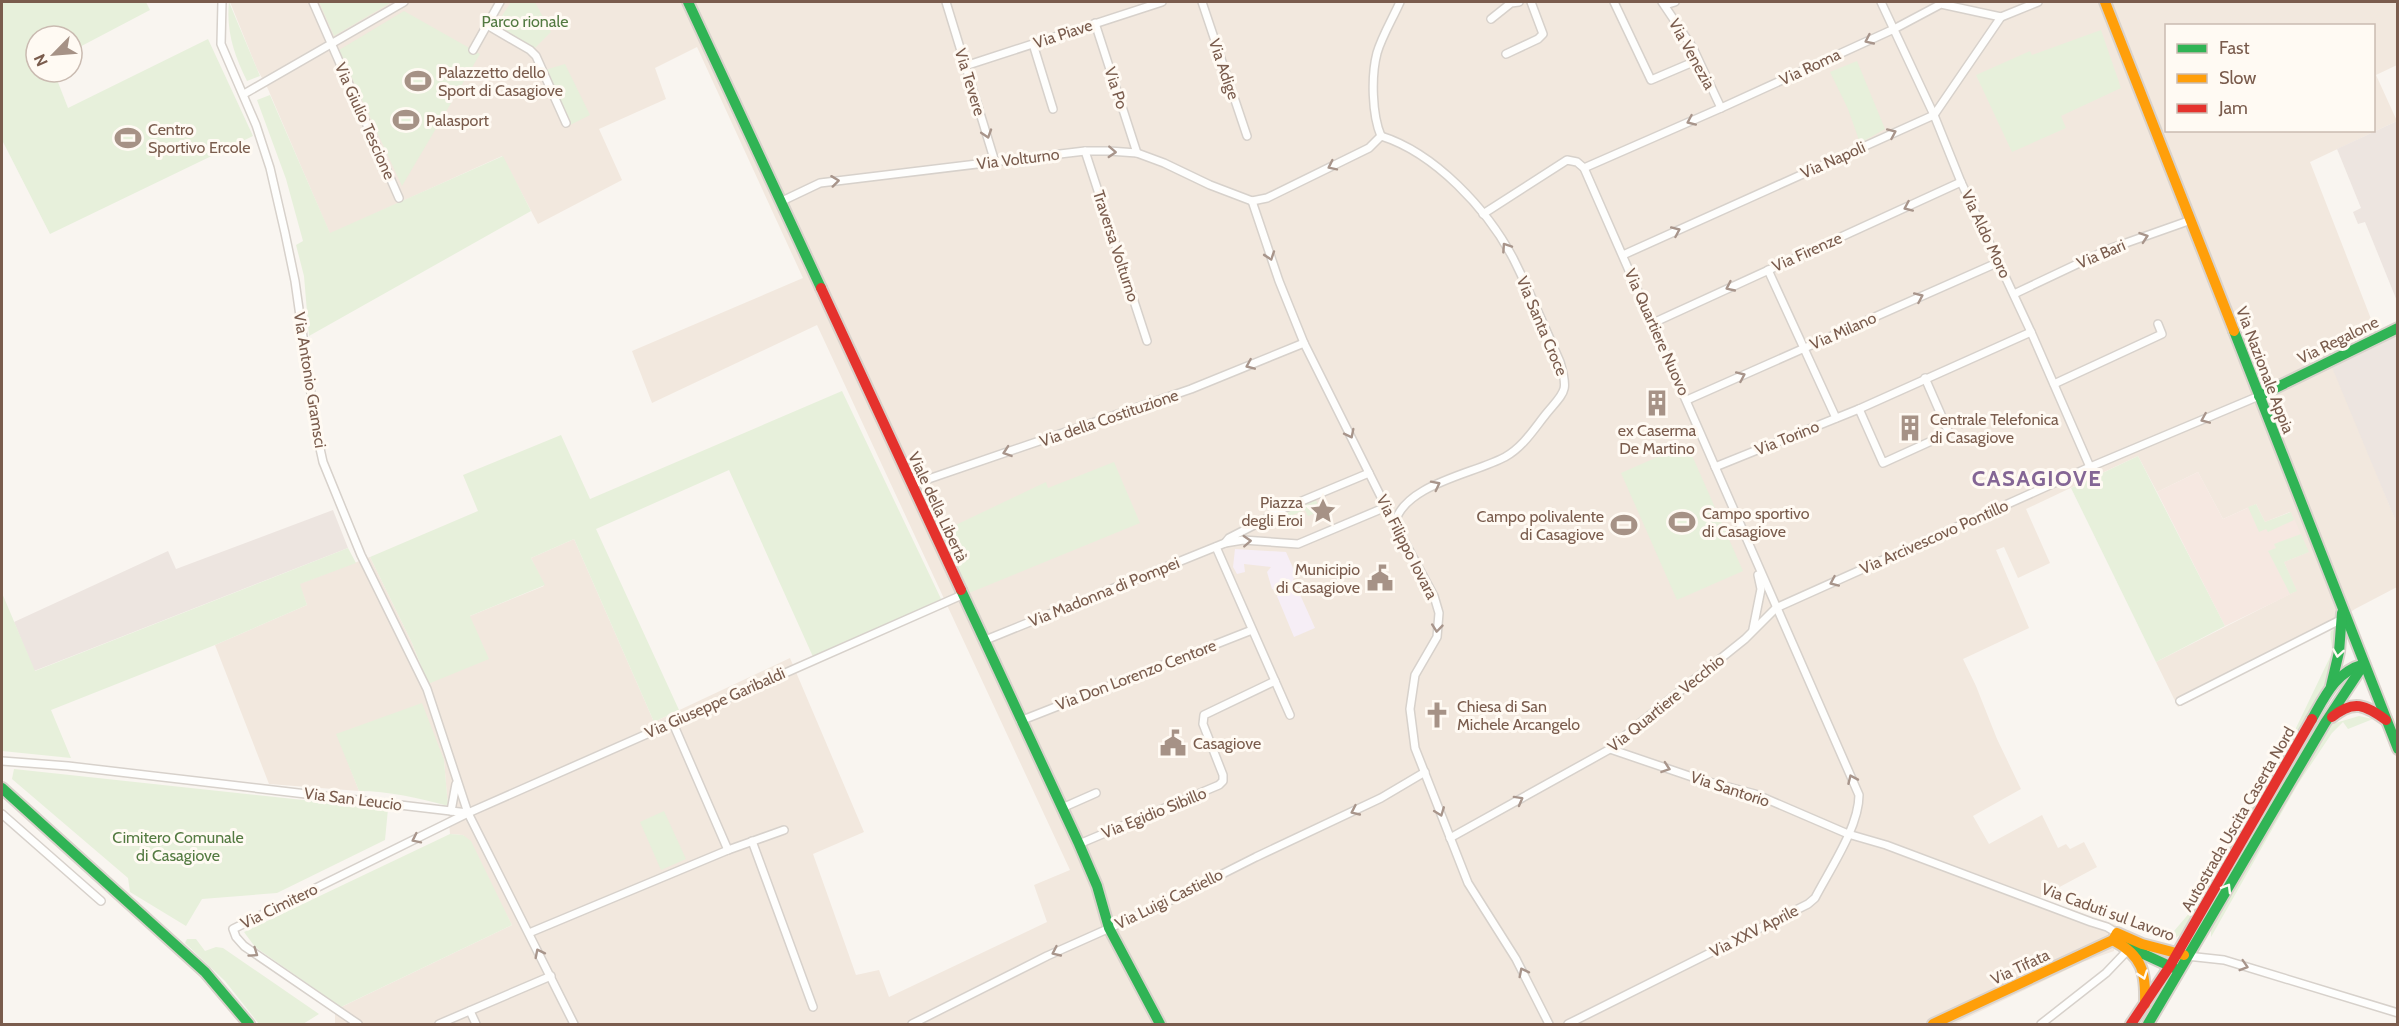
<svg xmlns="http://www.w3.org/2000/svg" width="2399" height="1026" viewBox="0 0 2399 1026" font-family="Cabin,sans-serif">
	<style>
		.residential { fill: #f2e8de; fill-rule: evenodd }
		.commercial { fill: #f6e8e1 }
		.industrial { fill: #ede5e0 }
		.education { fill: #f6eef6 }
		.green { fill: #e7f0db }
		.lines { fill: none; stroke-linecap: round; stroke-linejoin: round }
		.street-casing { stroke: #d7d1cb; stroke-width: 10 }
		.fast-casing { stroke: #d9d2cb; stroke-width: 14 }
		.slow-casing { stroke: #d9d2cb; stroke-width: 14 }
		.jam-casing { stroke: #d9d2cb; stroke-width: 14 }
		.street { stroke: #fefefd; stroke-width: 7 }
		.fast { stroke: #30b455; stroke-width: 10 }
		.slow { stroke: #ff9f0a; stroke-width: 10 }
		.jam { stroke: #e5322d; stroke-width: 10 }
		.oneway { stroke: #a8958b }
		.oneway2 { stroke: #fffaf3 }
		.labels { text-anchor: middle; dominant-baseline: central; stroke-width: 6; stroke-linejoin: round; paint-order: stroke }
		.park-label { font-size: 16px; fill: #537a41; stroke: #fffaf3 }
		.street-label { font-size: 16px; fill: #7a5c4d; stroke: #fffaf3 }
		.poi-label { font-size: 16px; fill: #7a5c4d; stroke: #fffaf3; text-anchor: start }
		.district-label { font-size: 22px; font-weight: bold; letter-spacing: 1.5px; fill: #846695; stroke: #fffaf3 }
	</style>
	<rect width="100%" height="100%" fill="#f9f5f0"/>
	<path class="residential" d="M230 2H2397V65L2376 75 2397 121 2310 162 2380 342 2358 427 2397 524V587L2355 609 2322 632 2178 707 2156 662 2296 591 2284 562 2308 552 2290 512 2265 522 2256 504 2223 519 2198 472 2157 492 2138 456 2026 509 2050 563 2018 578 2004 547 1996 550 2029 628 1963 659 1976 686 1997 739 2021 789 1973 816 1989 844 2042 815 2058 848 2066 844 2070 849 2084 842 2097 867 2039 898 2116 925 2114 951 2083 962 1954 1024H335V1010L512 925 463 835 450 834 444 760 337 734 359 791 269 784 215 645 307 605 299 584 370 557 412 643 428 684 470 616 544 586 531 558 574 539 654 722 790 658 864 832 813 854 856 975 879 970 889 997 1047 922 1034 885 1070 870 817 325 652 403 632 351 803 278 697 47 655 68 666 99 599 129 622 180 538 224 502 156 330 234 268 89 257 69ZM2166 26H2374V130H2166Z"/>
	<polygon class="commercial" points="2198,472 2223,519 2256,504 2265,522 2291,512 2309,552 2284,562 2297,591 2225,626 2157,492"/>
	<g class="industrial">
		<polygon points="2397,121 2398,121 2397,301 2365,222 2358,224 2353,212 2361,208 2337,149"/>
		<polygon points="2397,333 2397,524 2331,365"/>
		<polygon points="333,510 348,548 34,671 14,622 168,551 176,569"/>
	</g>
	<polygon class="education" points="1235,549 1286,552 1297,577 1293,579 1315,628 1294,637 1277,596 1282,592 1272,589 1267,572 1271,567 1244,564 1245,572 1237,574 1233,567"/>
	<g class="green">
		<polygon points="2,2 146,2 150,10 72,51 72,36 36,36 36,72 54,72 68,108 208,39 253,136 50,234 2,140"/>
		<path d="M229 2 260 76 247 81C234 55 226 31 229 2Z"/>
		<polygon points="319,2 392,2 334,36"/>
		<polygon points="511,2 535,2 551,32 535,48 496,25"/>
		<polygon points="404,11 480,54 402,186 339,50"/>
		<polygon points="2101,30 2121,88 2061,116 2066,128 2012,152 1976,75 2030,51 2032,55"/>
		<polygon points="1857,61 1885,129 1860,143 1848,109 1830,72"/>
		<polygon points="565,64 590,115 570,125 545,70"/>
		<polygon points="270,95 330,233 503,156 531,211 309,336 304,276 296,245 303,241 286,179 257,100"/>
		<polygon points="842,391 943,603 814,659 729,470 596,529 679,710 654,722 574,539 531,558 545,585 470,616 489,659 428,684 412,643 370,557 478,511 463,475 561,435 590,499"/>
		<polygon points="1687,444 1743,571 1677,600 1621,473"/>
		<polygon points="2138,456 2225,626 2156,662 2071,488"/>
		<polygon points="1114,462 1140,523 969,593 941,532 1046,482 1048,488"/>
		<polygon points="1315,498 1318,505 1315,507 1316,513 1308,516 1305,510 1293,515 1295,521 1287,525 1278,522 1276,515"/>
		<polygon points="2256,504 2265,522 2291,512 2294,520 2268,532 2266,529 2259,532 2248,507"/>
		<polygon points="2301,534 2309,552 2284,562 2297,591 2290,594 2268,551 2276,548 2274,544"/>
		<polygon points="348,548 356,563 300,584 307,605 215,645 51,710 71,758 2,751 2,593 35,671"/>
		<path d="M2335 629 2337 649 2326 686 2186 931 2174 939 2169 937 2191 911 2295 730 2331 655C2334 646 2329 640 2331 631Z"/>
		<path d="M422 703 444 760 448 806C418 798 389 791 359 791L336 734Z"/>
		<polygon points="2359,716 2373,719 2348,729 2343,722 2332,733 2298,784 2211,937 2211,928 2296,781 2332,724"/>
		<polygon points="14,769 388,809 385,840 277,893 202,899 186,926 130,892 128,878 12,779"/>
		<polygon points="664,811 686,859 661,870 640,822"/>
		<polygon points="450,834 463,835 471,841 512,925 341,1007 255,947 244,932"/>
		<polygon points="187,939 196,939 205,951 216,947 223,948 319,1014 303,1024 259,1024 225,981 185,943"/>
	</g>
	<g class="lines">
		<g class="street-casing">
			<g id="street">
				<polyline points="222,2 221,44 256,125 270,168 285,233 295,281 317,435 323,462 361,555 427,689 468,813 574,1024"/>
				<polyline points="313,2 399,198"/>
				<polyline points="946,2 995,162"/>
				<polyline points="1202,2 1247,136"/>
				<polyline points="1614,2 1651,80 1698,60"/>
				<polyline points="1662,2 1693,48 1721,108"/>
				<polyline points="1881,2 1934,115 1961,182 2031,332 2090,467"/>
				<polyline points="1665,5 1675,2"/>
				<polyline points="1491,19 1511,3 1519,2"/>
				<polyline points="1095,23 1137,153"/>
				<polyline points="487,25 530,50 536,56 566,123"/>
				<polyline points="1033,44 1053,109"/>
				<polyline points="473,50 500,2"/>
				<polyline points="1506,54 1538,39 1543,34 1531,2"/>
				<polyline points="965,66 1162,2"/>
				<polyline points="244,94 404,2"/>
				<path d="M1381 136C1435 153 1487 209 1513 258 1530 292 1545 327 1560 362 1569 392 1565 391 1546 414 1534 429 1523 447 1505 457 1473 474 1406 484 1395 522"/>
				<path d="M1381 136C1372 115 1371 76 1377 53 1382 36 1393 18 1400 2"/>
				<polyline points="1085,151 1147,341"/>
				<polyline points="1584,168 1721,108 1894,29 1941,4 2001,17 2038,2"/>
				<polyline points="1252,201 1279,281 1304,343 1386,507 1434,596 1439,613 1437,637 1415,675 1410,709 1415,748 1468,883 1516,959 1549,1024"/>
				<polyline points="1252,201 1267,198 1369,148 1381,136"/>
				<polyline points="780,202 820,183 1085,151 1109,151 1137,153 1164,163 1210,185 1252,201"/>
				<path d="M1483 214 1567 160 1577 162 1584 168 1859 795C1859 827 1830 869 1815 898L1808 904 1568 1024"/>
				<polyline points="1623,255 1934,115 2001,17"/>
				<polyline points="1768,270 1836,418"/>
				<polyline points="2014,294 2109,249 2191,220"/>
				<polyline points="1653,323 1961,182"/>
				<polyline points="2054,384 2162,334 2158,324"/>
				<polyline points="1687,400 1999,262"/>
				<polyline points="1859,409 1883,463 1949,433 1925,378"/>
				<polyline points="1715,467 1859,409 2031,332"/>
				<polyline points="1369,473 1273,513 1266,519 1229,538 1225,543 1243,540 1298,544 1386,507"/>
				<polyline points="911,485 1191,389 1304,343"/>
				<polyline points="1216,547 1290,715"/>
				<polyline points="1753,629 1761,589 1758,575"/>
				<polyline points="983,641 1225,543"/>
				<polyline points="2180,701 2344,618"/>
				<polyline points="672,721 728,850 784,830"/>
				<polyline points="1020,721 1252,630"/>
				<polyline points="1610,749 1698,779 1755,794 1848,834 1886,845 2091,922 2107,927 2117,933"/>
				<polyline points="2,761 68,766 468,813"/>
				<polyline points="1062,808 1096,793"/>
				<polyline points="451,811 456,784"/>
				<polyline points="2,814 101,901"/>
				<polyline points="1450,838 1610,749 1634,728 1745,639 1776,608 2090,467 2259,396"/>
				<polyline points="752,841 813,1007"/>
				<polyline points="1079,844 1219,785 1223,781 1223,775 1203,724 1204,715 1275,681"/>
				<polyline points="529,933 728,850"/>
				<polyline points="2187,956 2224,960 2398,1013"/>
				<polyline points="470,1011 476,1024"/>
				<polyline points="358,1024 244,946 236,937 233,929 468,813 962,595"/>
				<polyline points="439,1024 551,976"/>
				<polyline points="912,1024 1047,956 1159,906 1256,857 1381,798 1425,772"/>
				<polyline points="2041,1024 2106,973 2127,951"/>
			</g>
		</g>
		<g class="fast-casing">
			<g id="fast">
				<polyline points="688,2 821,288"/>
				<polyline points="2234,331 2398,749"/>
				<polyline points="2259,396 2398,328"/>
				<polyline points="961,590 1079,844 1097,886 1109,928 1160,1024"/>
				<polyline points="2331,686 2339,652 2342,613"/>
				<path d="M2312 719C2326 694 2336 672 2364 664"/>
				<polyline points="2,788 205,972 249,1024"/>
				<polyline points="2126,946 2174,968"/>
				<polyline points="2148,1024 2325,723 2364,664"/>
			</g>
		</g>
		<g class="slow-casing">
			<g id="slow">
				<polyline points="2105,2 2234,331"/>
				<path d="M2113 940C2143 956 2146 973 2145 1004"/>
				<polyline points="1933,1024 2113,940 2117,933 2142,944 2184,955"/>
			</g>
		</g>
		<g class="jam-casing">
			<g id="jam">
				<polyline points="821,288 961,590"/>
				<path d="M2332 717C2354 699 2365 705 2386 720"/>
				<polyline points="2131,1024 2170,966 2312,719"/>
			</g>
		</g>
		<use href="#street" class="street"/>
		<use href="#fast" class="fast"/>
		<use href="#slow" class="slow"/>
		<use href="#jam" class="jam"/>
	</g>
	<defs><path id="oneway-chevron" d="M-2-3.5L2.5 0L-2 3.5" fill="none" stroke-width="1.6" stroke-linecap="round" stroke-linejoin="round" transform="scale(1.5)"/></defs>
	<g class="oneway">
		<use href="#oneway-chevron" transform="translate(1869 40) rotate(155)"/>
		<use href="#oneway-chevron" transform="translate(1691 121) rotate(156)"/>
		<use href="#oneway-chevron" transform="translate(1892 133) rotate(-24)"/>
		<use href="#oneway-chevron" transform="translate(987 134) rotate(72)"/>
		<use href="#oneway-chevron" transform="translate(1112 152) rotate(3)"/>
		<use href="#oneway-chevron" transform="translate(1332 166) rotate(154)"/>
		<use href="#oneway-chevron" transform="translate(835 181) rotate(-7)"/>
		<use href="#oneway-chevron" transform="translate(1908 207) rotate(156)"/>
		<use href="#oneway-chevron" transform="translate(1676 231) rotate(-24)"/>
		<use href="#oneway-chevron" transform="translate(2144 237) rotate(-19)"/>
		<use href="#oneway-chevron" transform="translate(1506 247) rotate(-124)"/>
		<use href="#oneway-chevron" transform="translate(1270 256) rotate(71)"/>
		<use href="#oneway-chevron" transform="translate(1730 287) rotate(155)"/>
		<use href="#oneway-chevron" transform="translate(1919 297) rotate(-24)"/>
		<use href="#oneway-chevron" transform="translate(1250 365) rotate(157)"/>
		<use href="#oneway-chevron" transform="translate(1741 376) rotate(-24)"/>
		<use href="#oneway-chevron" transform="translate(2205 419) rotate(157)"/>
		<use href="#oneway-chevron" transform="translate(1350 434) rotate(63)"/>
		<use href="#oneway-chevron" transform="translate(1007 452) rotate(161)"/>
		<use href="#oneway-chevron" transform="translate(1436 485) rotate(-27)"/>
		<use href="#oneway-chevron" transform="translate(1247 541) rotate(-3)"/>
		<use href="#oneway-chevron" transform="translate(1834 582) rotate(156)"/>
		<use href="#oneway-chevron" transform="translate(1437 628) rotate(96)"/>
		<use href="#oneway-chevron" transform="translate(1666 768) rotate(19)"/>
		<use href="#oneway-chevron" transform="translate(1852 779) rotate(-114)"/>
		<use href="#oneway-chevron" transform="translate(1519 800) rotate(-29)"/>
		<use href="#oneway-chevron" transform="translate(1355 811) rotate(155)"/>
		<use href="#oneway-chevron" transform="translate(1440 812) rotate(69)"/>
		<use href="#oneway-chevron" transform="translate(416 839) rotate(154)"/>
		<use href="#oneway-chevron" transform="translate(1056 952) rotate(155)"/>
		<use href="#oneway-chevron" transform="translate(254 953) rotate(35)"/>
		<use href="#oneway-chevron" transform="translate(539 953) rotate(-117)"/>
		<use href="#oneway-chevron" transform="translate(2244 966) rotate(17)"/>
		<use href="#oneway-chevron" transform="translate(1523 972) rotate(-117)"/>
	</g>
	<g class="oneway2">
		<use href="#oneway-chevron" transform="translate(2338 653) rotate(99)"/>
		<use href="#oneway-chevron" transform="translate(2227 888) rotate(-59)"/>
		<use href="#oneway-chevron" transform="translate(2143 975) rotate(71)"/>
	</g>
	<defs>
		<g id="stadium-bare" transform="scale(2.07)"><path d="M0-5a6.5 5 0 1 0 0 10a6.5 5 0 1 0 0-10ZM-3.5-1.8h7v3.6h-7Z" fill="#a69286" stroke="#fffaf3" stroke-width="2.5" paint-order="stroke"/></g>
		<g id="building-bare" transform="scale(2.07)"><path d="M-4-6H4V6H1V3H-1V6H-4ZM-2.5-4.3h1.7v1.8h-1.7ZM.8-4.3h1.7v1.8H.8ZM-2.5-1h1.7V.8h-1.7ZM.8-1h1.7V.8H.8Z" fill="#a69286" stroke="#fffaf3" stroke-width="2.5" paint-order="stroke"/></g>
		<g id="sight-bare" transform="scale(2.07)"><path d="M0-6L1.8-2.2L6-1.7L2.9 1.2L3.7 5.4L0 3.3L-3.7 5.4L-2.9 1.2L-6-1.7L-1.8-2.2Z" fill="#a69286" stroke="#fffaf3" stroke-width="2.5" paint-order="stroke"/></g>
		<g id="civic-bare" transform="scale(2.07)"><path d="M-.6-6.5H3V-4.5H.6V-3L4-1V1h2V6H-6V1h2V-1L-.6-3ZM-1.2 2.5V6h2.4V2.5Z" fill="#a69286" stroke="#fffaf3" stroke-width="2.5" paint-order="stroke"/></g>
		<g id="church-bare" transform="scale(2.07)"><path d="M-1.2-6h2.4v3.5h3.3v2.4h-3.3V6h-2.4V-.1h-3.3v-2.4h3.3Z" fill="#a69286" stroke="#fffaf3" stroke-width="2.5" paint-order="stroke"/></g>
	</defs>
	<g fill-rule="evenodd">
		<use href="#stadium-bare" x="418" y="81"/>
		<use href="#stadium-bare" x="406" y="120"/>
		<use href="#stadium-bare" x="128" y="138"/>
		<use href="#building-bare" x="1657" y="403"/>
		<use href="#building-bare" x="1910" y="428"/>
		<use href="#sight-bare" x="1323" y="511"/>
		<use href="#stadium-bare" x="1682" y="522"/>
		<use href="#stadium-bare" x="1624" y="525"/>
		<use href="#civic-bare" x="1380" y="578"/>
		<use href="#church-bare" x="1437" y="715"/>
		<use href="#civic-bare" x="1173" y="743"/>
	</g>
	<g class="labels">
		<g class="park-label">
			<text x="525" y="21">Parco rionale</text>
			<text x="178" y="837">Cimitero Comunale<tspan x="178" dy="18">di Casagiove</tspan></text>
		</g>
		<g class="street-label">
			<text transform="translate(1063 34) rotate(-18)">Via Piave</text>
			<text transform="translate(1692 54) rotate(61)">Via Venezia</text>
			<text transform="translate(1810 67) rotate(-25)">Via Roma</text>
			<text transform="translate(1224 69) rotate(71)">Via Adige</text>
			<text transform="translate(970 82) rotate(73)">Via Tevere</text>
			<text transform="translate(1116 88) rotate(72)">Via Po</text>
			<text transform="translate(365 121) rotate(66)">Via Giulio Tescione</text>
			<text transform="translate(1018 159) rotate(-7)">Via Volturno</text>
			<text transform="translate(1833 160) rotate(-24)">Via Napoli</text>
			<text transform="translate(1986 234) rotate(65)">Via Aldo Moro</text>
			<text transform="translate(1116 246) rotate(72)">Traversa Volturno</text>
			<text transform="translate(1807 252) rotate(-24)">Via Firenze</text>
			<text transform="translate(2101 254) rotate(-23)">Via Bari</text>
			<text transform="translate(1542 326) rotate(67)">Via Santa Croce</text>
			<text transform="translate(1843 331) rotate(-24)">Via Milano</text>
			<text transform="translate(1657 332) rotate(66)">Via Quartiere Nuovo</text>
			<text transform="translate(2338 340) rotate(-26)">Via Regalone</text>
			<text transform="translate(2265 370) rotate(69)">Via Nazionale Appia</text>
			<text transform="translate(310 380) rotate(81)">Via Antonio Gramsci</text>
			<text transform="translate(1109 418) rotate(-19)">Via della Costituzione</text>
			<text transform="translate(1787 438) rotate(-22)">Via Torino</text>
			<text transform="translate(938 507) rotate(65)">Viale della Libertà</text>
			<text transform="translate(1934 537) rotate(-24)">Via Arcivescovo Pontillo</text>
			<text transform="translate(1407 547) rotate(63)">Via Filippo Iovara</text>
			<text transform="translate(1104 592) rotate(-22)">Via Madonna di Pompei</text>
			<text transform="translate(1136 675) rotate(-21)">Via Don Lorenzo Centore</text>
			<text transform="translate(715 703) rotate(-24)">Via Giuseppe Garibaldi</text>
			<text transform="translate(1666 703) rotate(-39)">Via Quartiere Vecchio</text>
			<text transform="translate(1730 789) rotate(18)">Via Santorio</text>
			<text transform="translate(353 799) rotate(7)">Via San Leucio</text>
			<text transform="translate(1154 813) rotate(-22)">Via Egidio Sibillo</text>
			<text transform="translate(2238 819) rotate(-60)">Autostrada Uscita Caserta Nord</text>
			<text transform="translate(1169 899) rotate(-26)">Via Luigi Castiello</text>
			<text transform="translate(279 906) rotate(-26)">Via Cimitero</text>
			<text transform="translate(2108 912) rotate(20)">Via Caduti sul Lavoro</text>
			<text transform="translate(1754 931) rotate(-27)">Via XXV Aprile</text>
			<text transform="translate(2020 967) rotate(-25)">Via Tifata</text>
		</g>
		<g class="poi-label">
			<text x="438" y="72">Palazzetto dello<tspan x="438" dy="18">Sport di Casagiove</tspan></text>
			<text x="426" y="120">Palasport</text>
			<text x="148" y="129">Centro<tspan x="148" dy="18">Sportivo Ercole</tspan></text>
			<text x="1930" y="419">Centrale Telefonica<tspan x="1930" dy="18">di Casagiove</tspan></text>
			<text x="1657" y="430" text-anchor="middle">ex Caserma<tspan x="1657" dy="18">De Martino</tspan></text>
			<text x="1303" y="502" text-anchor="end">Piazza<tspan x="1303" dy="18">degli Eroi</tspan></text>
			<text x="1702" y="513">Campo sportivo<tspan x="1702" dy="18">di Casagiove</tspan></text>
			<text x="1604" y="516" text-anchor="end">Campo polivalente<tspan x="1604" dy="18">di Casagiove</tspan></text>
			<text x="1360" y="569" text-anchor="end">Municipio<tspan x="1360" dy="18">di Casagiove</tspan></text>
			<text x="1457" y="706">Chiesa di San<tspan x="1457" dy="18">Michele Arcangelo</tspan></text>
			<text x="1193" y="743">Casagiove</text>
		</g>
		<g class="district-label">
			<text x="2037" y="478">CASAGIOVE</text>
		</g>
	</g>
	<rect width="2399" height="1026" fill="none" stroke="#7a5c4d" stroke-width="6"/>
	<rect x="2165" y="24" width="210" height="108" fill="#fffaf3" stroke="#cabbb1" stroke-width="1.5"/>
	<rect x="2177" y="44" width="30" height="9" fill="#30b455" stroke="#cabbb1" stroke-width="1.5"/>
	<text x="2219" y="54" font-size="18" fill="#7a5c4d">Fast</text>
	<rect x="2177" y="74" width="30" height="9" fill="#ff9f0a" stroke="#cabbb1" stroke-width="1.5"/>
	<text x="2219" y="84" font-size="18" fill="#7a5c4d">Slow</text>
	<rect x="2177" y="104" width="30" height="9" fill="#e5322d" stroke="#cabbb1" stroke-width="1.5"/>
	<text x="2219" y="114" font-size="18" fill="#7a5c4d">Jam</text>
	<g transform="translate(54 54) rotate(245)"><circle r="28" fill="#fffaf3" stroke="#cabbb1" stroke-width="1.5"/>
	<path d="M0-4.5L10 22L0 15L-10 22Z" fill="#a69286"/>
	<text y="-9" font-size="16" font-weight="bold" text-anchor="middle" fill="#7a5c4d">N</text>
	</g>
</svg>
